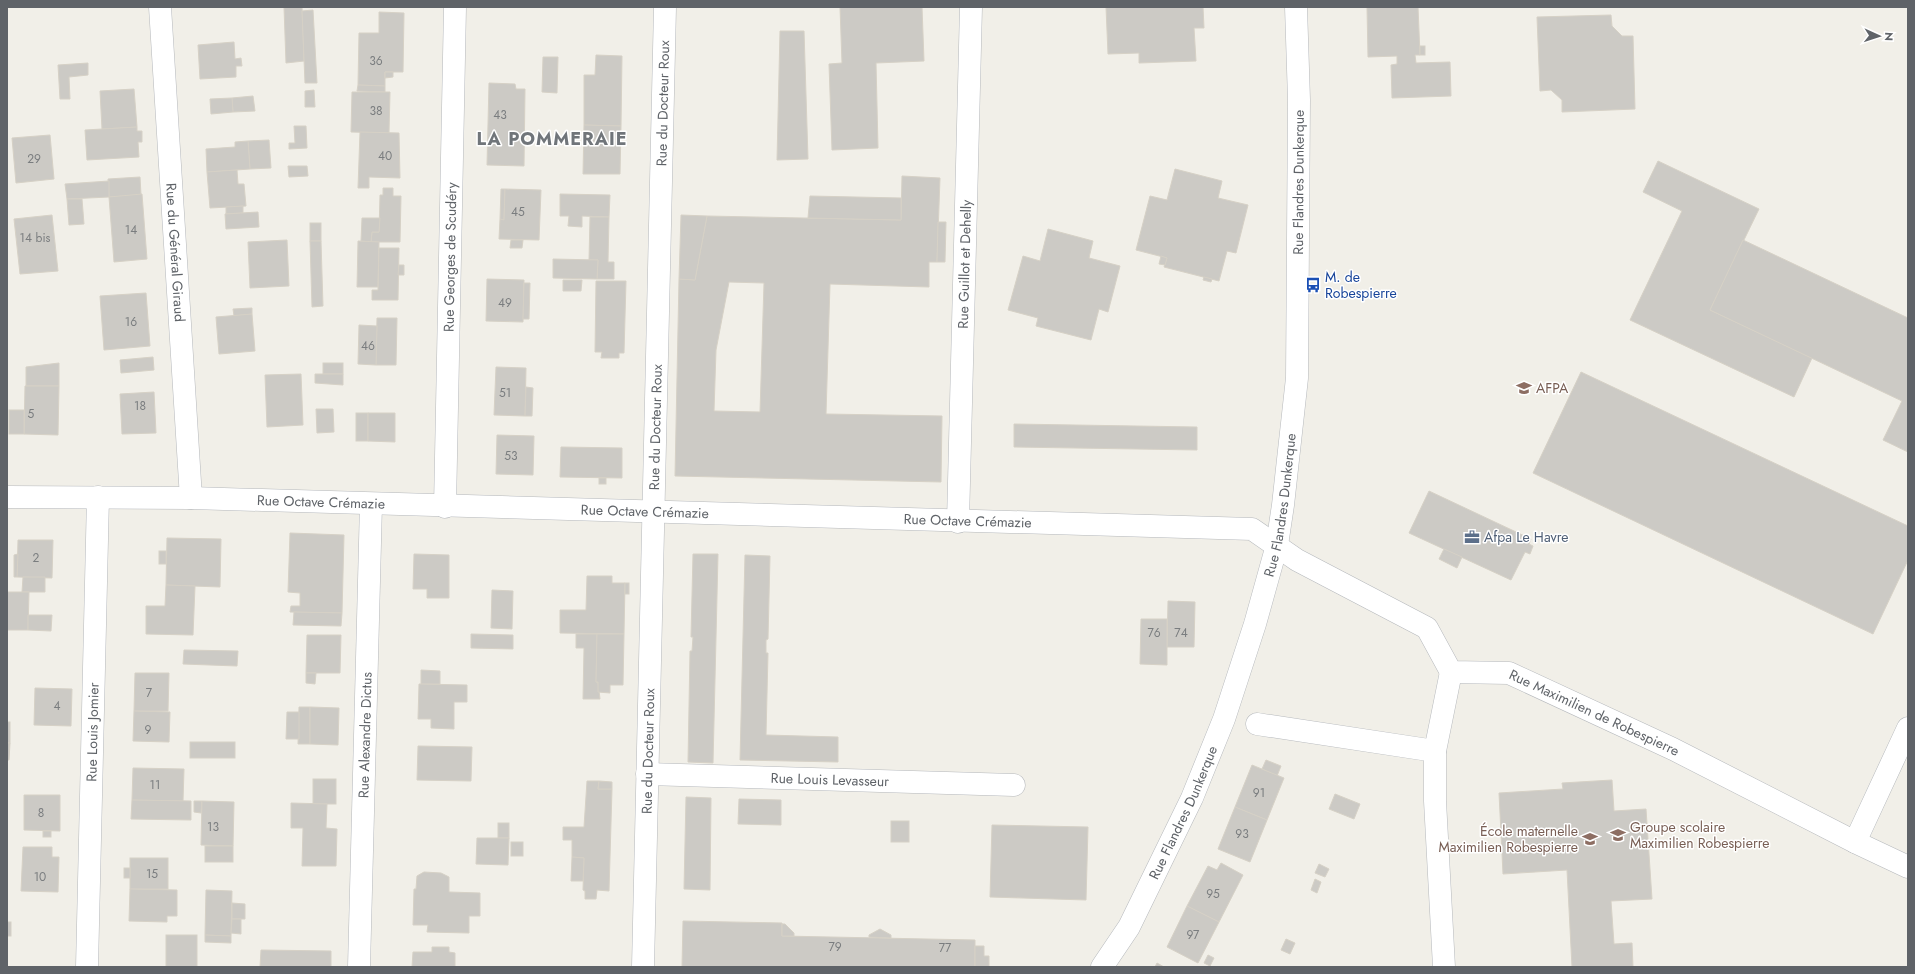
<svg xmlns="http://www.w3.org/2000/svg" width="1915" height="974" viewBox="0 0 1915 974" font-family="Jost,sans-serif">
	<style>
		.building { fill: #cccac5; stroke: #d6d1c6; fill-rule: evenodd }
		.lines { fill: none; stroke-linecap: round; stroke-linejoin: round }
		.minor-casing { stroke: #b5b8bc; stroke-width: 23 }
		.minor { stroke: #fff; stroke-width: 22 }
		.labels { text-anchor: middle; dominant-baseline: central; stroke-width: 3; stroke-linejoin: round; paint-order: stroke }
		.number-label { font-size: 12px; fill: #7a7d7f }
		.street-label { font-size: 14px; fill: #5f6368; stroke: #fff }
		.transit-label { font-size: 14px; fill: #164399; stroke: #fff; text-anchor: start }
		.education-label { font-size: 14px; fill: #785e54; stroke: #fff; text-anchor: start }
		.service-label { font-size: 14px; fill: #4e5e75; stroke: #fff; text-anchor: start }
		.district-label { font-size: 18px; font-weight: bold; letter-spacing: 1px; fill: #70757a; stroke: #fff }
	</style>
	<rect width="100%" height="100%" fill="#f1efe8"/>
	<g class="building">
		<polygon points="284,7 302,7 304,61 286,63"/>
		<polygon points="840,7 922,7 924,61 876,63 878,148 832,150 829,64 842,63"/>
		<polygon points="1106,7 1203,7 1204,28 1194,28 1196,61 1139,63 1139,53 1108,54"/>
		<polygon points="1367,7 1418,7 1420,55 1415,55 1416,63 1450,62 1451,96 1392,98 1391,65 1397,64 1397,56 1368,57"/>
		<polygon points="313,10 317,83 305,83 302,11"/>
		<polygon points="379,12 404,13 403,72 385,72 385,86 358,85 359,33 379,33"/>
		<polygon points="1611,15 1612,26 1622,36 1633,36 1635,109 1562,112 1562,100 1551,90 1540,91 1537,17"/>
		<polygon points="780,31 804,31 808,159 777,160"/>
		<polygon points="234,42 235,59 241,58 242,66 236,66 236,77 200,79 198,45"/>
		<rect x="1420" y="46" width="5" height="9"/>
		<polygon points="596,55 622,56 621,126 584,125 584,75 595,75"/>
		<polygon points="543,57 558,57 557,93 542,92"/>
		<polygon points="88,63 88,75 69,77 70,99 60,99 58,65"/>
		<polygon points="385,72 393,72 393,77 385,78"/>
		<polygon points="489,83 515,84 516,89 525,89 524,166 487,165"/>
		<polygon points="358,85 385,86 385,92 357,91"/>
		<polygon points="134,89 137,127 102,129 100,91"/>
		<polygon points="314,90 315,107 305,107 305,91"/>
		<polygon points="352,92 390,92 389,133 351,132"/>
		<polygon points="253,96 255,111 233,112 232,98"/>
		<polygon points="232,98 233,112 211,114 210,99"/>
		<polygon points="584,125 621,126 620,174 583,174"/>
		<polygon points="294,126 306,126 307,148 289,149 289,143 295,143"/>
		<polygon points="137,127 137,131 142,131 142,142 138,142 139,157 87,160 85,130"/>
		<polygon points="360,132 399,133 400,178 369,177 369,188 358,188"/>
		<polygon points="50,135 54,179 16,183 12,138"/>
		<polygon points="269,140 271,168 250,169 248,141"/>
		<polygon points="248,141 250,169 207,172 206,149 235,147 235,142"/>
		<polygon points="1658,161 1759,209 1710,310 1812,358 1794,397 1630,320 1682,211 1643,192"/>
		<polygon points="288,166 307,166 308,176 289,177"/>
		<polygon points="1175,169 1222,181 1218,198 1248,205 1236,253 1227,251 1219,281 1164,267 1167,258 1136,250 1150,196 1167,200"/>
		<polygon points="237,170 238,184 244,184 246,206 210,208 207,172"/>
		<path d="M902 176 940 178 937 262H929V287L830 284 826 414 942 416 941 482 675 476 679 279 695 280 707 216 901 220ZM729 282 764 283 760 412 714 411 716 350Z"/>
		<polygon points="140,177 141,195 109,197 108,179"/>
		<polygon points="109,181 109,197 67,199 65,184"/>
		<polygon points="383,188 393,188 393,196 401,196 400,242 371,242 372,232 379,232 380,195 383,195"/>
		<polygon points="501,189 505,189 504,220 500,219"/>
		<polygon points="505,189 541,190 539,240 499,239 500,219 504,220"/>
		<polygon points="142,194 147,259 114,262 109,197"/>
		<polygon points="560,194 610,195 609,217 582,216 582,227 568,226 569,216 560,216"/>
		<polygon points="810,196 901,198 901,220 808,218"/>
		<polygon points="67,199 82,199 84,224 69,225"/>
		<polygon points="243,206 243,213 226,214 226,207"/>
		<polygon points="258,212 259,227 226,229 225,214"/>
		<polygon points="52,215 58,271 20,274 14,219"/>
		<polygon points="681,215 707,216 695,280 679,279"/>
		<polygon points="590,217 609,217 608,262 614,262 614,279 597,279 598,260 589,260"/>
		<polygon points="362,218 380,218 379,232 372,232 371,242 361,241"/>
		<polygon points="938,222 946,222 945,262 937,262"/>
		<rect x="310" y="223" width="11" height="18"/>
		<polygon points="1048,229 1093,241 1089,258 1120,266 1108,312 1099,309 1091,340 1036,326 1038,318 1008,310 1023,256 1040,261"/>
		<polygon points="287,240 289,286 250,288 248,242"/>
		<polygon points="511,240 523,240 522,248 510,248"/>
		<polygon points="1743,240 1908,318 1908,452 1883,440 1902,401 1710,310"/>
		<polygon points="310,241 321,241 323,306 312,307"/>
		<polygon points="358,241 379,242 378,287 357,287"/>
		<polygon points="379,248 399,248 398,300 372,300 372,290 378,290"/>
		<polygon points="1161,256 1167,258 1165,265 1159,264"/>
		<polygon points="553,259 598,260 597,279 553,278"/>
		<polygon points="399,265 404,265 404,275 398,275"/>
		<polygon points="1204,277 1212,279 1211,282 1203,280"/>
		<polygon points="487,279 524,280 523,322 486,321"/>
		<polygon points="563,280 582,280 581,291 563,291"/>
		<polygon points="596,281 626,281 624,353 619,353 619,358 601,358 602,352 595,352"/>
		<polygon points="524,283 530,283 529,319 523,319"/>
		<polygon points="146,293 150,346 104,350 100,296"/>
		<polygon points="252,308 252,314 234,316 233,309"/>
		<polygon points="252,314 255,351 219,354 216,317"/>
		<polygon points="377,318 397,318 396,365 376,365"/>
		<polygon points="359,325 377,326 376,365 358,364"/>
		<polygon points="153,357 154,370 121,373 120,360"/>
		<polygon points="59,363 59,386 26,386 26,367"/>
		<rect x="323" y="363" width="20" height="11"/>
		<polygon points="496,367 526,368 525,416 494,415"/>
		<polygon points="1581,372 1908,526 1908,560 1873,634 1533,473"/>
		<polygon points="301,374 303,425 267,427 265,375"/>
		<polygon points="315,374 343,374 343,385 315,383"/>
		<polygon points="25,386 59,386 58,435 24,434"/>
		<polygon points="526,387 533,388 532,416 525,416"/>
		<polygon points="154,392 156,433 122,434 120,394"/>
		<polygon points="316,409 333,409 334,432 317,433"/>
		<rect x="9" y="410" width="15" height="24"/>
		<rect x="356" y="413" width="12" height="28"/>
		<polygon points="368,413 395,413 395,442 368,441"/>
		<polygon points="1014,424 1197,427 1197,450 1014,447"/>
		<polygon points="497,435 534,436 533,475 496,474"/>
		<polygon points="561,447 622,448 622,478 560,477"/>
		<rect x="599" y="478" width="7" height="6"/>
		<polygon points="1429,491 1531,539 1529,544 1533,546 1530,554 1525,552 1511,580 1409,533"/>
		<polygon points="290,533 344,535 342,613 290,612 291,606 300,606 300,593 288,592"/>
		<polygon points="167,538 221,539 220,587 166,585"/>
		<polygon points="18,540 53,540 52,578 17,577"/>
		<polygon points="1444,549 1462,557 1457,568 1439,559"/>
		<rect x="159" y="551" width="7" height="13"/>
		<polygon points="18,554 17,577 14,577 14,555"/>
		<polygon points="414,554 449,555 449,598 427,598 427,589 413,589"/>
		<polygon points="693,554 718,554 713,763 688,762 690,651 692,651 693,637 691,637"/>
		<polygon points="745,555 770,556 768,639 766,640 766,653 768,653 766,735 838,737 838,762 740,760"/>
		<polygon points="587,576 612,576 612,583 625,583 624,634 560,633 560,610 586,610"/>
		<polygon points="23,577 45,577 45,592 22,592"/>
		<rect x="625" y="583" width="4" height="11"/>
		<polygon points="166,585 195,586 193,635 146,634 146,606 165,606"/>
		<polygon points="492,590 513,591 512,629 491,628"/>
		<polygon points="7,592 29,592 28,630 7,630"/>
		<polygon points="1168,601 1195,602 1194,647 1167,647"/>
		<polygon points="294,612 342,613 341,626 293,625"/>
		<polygon points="28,615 52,615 51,631 28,630"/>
		<polygon points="1141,619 1167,619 1167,665 1140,664"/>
		<polygon points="471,634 513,635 513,649 471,648"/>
		<polygon points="576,634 597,634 596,682 598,682 600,699 583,699 584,648 576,648"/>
		<polygon points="597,634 624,634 623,685 610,685 610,693 598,692 598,682 596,682"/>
		<polygon points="307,635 341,635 340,673 306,673"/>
		<polygon points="184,650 238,651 237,666 183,664"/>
		<polygon points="421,670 440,671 440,684 421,684"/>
		<polygon points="135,673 169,673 168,711 134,711"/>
		<polygon points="306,673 316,673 315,684 306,683"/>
		<polygon points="419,684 467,685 467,702 454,702 454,729 431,728 431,719 418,719"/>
		<polygon points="35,688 72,689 71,726 34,725"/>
		<polygon points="299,707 310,707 310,744 298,744"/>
		<polygon points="310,707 339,708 338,745 310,744"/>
		<polygon points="134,711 170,712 169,742 133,741"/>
		<polygon points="287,712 299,712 299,739 286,739"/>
		<rect x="7" y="722" width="3" height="21"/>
		<rect x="190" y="742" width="45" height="16"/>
		<polygon points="7,743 10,743 9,760 7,760"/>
		<polygon points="418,746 472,747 471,781 417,780"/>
		<polygon points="1266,760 1281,766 1277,776 1262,769"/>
		<polygon points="1252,765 1284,778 1267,820 1235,807"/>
		<polygon points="133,768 184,769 183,801 132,800"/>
		<rect x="313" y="779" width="23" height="25"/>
		<polygon points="1612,780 1614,811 1646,809 1652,899 1611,901 1614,944 1632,943 1633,967 1572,967 1567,870 1503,874 1499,793 1563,789 1562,783"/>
		<polygon points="587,781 599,781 598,789 612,789 609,891 597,890 596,899 585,899 585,891 583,890 584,858 572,857 572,840 563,840 563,827 584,827"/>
		<polygon points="599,781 612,782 612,789 598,789"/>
		<polygon points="1335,794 1360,804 1354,819 1329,809"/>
		<polygon points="24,795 60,795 60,831 24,830"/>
		<polygon points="686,797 711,798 710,890 684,889"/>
		<polygon points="739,799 781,800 781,825 738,824"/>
		<polygon points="132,800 191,801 191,820 131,819"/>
		<polygon points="194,801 202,801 201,813 194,812"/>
		<polygon points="202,801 234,802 233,846 201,845"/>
		<polygon points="291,803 327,804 326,828 337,829 336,866 302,866 303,828 291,828"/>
		<polygon points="1235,807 1267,820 1250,862 1218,849"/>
		<rect x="891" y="821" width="18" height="21"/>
		<rect x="498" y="823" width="11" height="15"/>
		<polygon points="992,825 1088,827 1086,900 990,897"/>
		<rect x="43" y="831" width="8" height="6"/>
		<polygon points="477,838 509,838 508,865 476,864"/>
		<rect x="511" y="842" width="12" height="14"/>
		<rect x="205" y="846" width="28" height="16"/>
		<polygon points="23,847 52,847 52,857 59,857 58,892 21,891"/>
		<polygon points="572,857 584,858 583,881 571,881"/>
		<rect x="130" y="858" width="38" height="31"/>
		<polygon points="1221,863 1243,875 1219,922 1187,906 1208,866 1217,870"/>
		<polygon points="1319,864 1329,869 1325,877 1315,873"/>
		<rect x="124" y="868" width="6" height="10"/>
		<polygon points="424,872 441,873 449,877 449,892 480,893 480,916 469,916 469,933 427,932 428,925 413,925 414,889 416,889 417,876"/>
		<polygon points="1315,879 1321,882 1317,893 1311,890"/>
		<polygon points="130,889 177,890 177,916 167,916 167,922 129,921"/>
		<polygon points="206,890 232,891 231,936 205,935"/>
		<polygon points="232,903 245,904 245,919 232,919"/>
		<polygon points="1187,906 1219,922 1198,963 1167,947"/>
		<polygon points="232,919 241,919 241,934 231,933"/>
		<polygon points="683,921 782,923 782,936 975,940 975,967 682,967"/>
		<rect x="7" y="922" width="4" height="14"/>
		<polygon points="782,924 785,924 794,933 794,936 782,936"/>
		<polygon points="880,929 891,935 891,938 869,937 869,935"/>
		<rect x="166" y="935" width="31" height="32"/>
		<polygon points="205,935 231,936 231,943 205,942"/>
		<polygon points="1286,939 1295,943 1290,954 1281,950"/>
		<polygon points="975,946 984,946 984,956 989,956 989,967 975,967"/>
		<polygon points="432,947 449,947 449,952 455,953 455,967 412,967 413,952 432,952"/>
		<polygon points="261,950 331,951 331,967 260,967"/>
		<polygon points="1208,955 1214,958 1210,966 1204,963"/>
		<polygon points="1157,963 1164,967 1155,967"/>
	</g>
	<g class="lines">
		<g class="minor-casing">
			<g id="minor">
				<path id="s1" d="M160 7 191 498"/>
				<path id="s2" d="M7 497 191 498 1252 529 1297 560 1427 628 1451 672 1509 673 1673 749 1855 842 1908 867"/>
				<path id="s3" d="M445 507 455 7"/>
				<path id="s4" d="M958 522 971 7"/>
				<polyline points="1257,724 1435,751"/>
				<path id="s5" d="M647 774 1014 785"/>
				<polyline points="1855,842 1908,728"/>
				<path id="s6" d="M87 967 98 497"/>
				<path id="s7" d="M359 967 371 504"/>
				<path id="s8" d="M643 967 665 7"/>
				<path id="s9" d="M1102 967 1129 927 1192 798 1224 719 1255 624 1277 545 1283 505 1297 378 1299 100 1296 7"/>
				<polyline points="1444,967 1435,801 1435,751 1451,672"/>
			</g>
		</g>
		<use href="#minor" class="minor"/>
	</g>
	<defs>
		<g id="bus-bare" transform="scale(1.2)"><path d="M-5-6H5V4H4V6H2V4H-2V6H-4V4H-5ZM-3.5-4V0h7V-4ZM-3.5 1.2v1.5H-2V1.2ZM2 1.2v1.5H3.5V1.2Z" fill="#1a4fb4" stroke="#fff" stroke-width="2.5" paint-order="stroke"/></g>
		<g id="university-bare" transform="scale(1.2)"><path d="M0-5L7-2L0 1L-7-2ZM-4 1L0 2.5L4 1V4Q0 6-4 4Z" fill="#8d6e63" stroke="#fff" stroke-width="2.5" paint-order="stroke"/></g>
		<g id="office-bare" transform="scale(1.2)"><path d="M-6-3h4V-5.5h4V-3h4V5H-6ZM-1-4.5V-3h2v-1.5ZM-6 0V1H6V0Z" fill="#5c6f8a" stroke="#fff" stroke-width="2.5" paint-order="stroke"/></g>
		<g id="school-bare" transform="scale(1.2)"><path d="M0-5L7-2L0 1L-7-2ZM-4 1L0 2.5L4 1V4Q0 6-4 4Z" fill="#8d6e63" stroke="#fff" stroke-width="2.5" paint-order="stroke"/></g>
	</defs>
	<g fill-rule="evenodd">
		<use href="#bus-bare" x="1313" y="285"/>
		<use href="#university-bare" x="1524" y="388"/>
		<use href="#office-bare" x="1472" y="537"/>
		<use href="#school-bare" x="1618" y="835"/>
		<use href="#school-bare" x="1590" y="839"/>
	</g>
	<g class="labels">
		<g class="number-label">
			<text x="376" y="61">36</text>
			<text x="376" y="111">38</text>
			<text x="500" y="115">43</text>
			<text x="385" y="156">40</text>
			<text x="34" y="159">29</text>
			<text x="518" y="212">45</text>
			<text x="131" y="230">14</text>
			<text x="35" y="238">14 bis</text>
			<text x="505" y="303">49</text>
			<text x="131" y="322">16</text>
			<text x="368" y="346">46</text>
			<text x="505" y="393">51</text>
			<text x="140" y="406">18</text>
			<text x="31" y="414">5</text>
			<text x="511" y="456">53</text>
			<text x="36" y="558">2</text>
			<text x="1154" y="633">76</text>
			<text x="1181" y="633">74</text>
			<text x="149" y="693">7</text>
			<text x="57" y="706">4</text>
			<text x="148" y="730">9</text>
			<text x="155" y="785">11</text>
			<text x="1259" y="793">91</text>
			<text x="41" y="813">8</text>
			<text x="213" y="827">13</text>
			<text x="1242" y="834">93</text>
			<text x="152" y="874">15</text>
			<text x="40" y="877">10</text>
			<text x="1213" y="894">95</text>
			<text x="1193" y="935">97</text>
			<text x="835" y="947">79</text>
			<text x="945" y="948">77</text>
		</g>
		<g class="street-label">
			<text stroke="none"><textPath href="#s8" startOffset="864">Rue du Docteur Roux</textPath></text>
			<text stroke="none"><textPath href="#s9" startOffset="823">Rue Flandres Dunkerque</textPath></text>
			<text stroke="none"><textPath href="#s1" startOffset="246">Rue du Général Giraud</textPath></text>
			<text stroke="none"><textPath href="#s3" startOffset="250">Rue Georges de Scudéry</textPath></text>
			<text stroke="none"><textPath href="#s4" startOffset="258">Rue Guillot et Dehelly</textPath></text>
			<text stroke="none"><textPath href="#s8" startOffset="540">Rue du Docteur Roux</textPath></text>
			<text stroke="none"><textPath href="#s2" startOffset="314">Rue Octave Crémazie</textPath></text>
			<text stroke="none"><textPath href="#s9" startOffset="499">Rue Flandres Dunkerque</textPath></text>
			<text stroke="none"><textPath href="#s2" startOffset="638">Rue Octave Crémazie</textPath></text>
			<text stroke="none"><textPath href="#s2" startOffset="961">Rue Octave Crémazie</textPath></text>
			<text stroke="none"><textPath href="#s2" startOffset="1649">Rue Maximilien de Robespierre</textPath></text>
			<text stroke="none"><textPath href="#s6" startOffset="235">Rue Louis Jomier</textPath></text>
			<text stroke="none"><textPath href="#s7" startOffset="232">Rue Alexandre Dictus</textPath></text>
			<text stroke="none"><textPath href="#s8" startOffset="216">Rue du Docteur Roux</textPath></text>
			<text stroke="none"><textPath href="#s5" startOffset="183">Rue Louis Levasseur</textPath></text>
			<text stroke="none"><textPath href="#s9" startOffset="175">Rue Flandres Dunkerque</textPath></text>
		</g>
		<g class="transit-label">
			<text x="1325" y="277">M. de<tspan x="1325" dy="16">Robespierre</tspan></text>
		</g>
		<g class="education-label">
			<text x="1536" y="388">AFPA</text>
			<text x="1630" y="827">Groupe scolaire<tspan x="1630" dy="16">Maximilien Robespierre</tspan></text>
			<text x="1578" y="831" text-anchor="end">École maternelle<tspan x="1578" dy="16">Maximilien Robespierre</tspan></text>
		</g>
		<g class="service-label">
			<text x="1484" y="537">Afpa Le Havre</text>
		</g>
		<g class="district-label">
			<text x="552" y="139">LA POMMERAIE</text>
		</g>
	</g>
	<rect width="1915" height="974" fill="none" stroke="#5f6368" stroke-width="16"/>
	<g transform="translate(1879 36) rotate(93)" stroke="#ffffff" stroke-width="3" paint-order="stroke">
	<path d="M0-3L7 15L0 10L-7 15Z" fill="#5f6368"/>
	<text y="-6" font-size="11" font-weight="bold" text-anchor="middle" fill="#5f6368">N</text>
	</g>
</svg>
